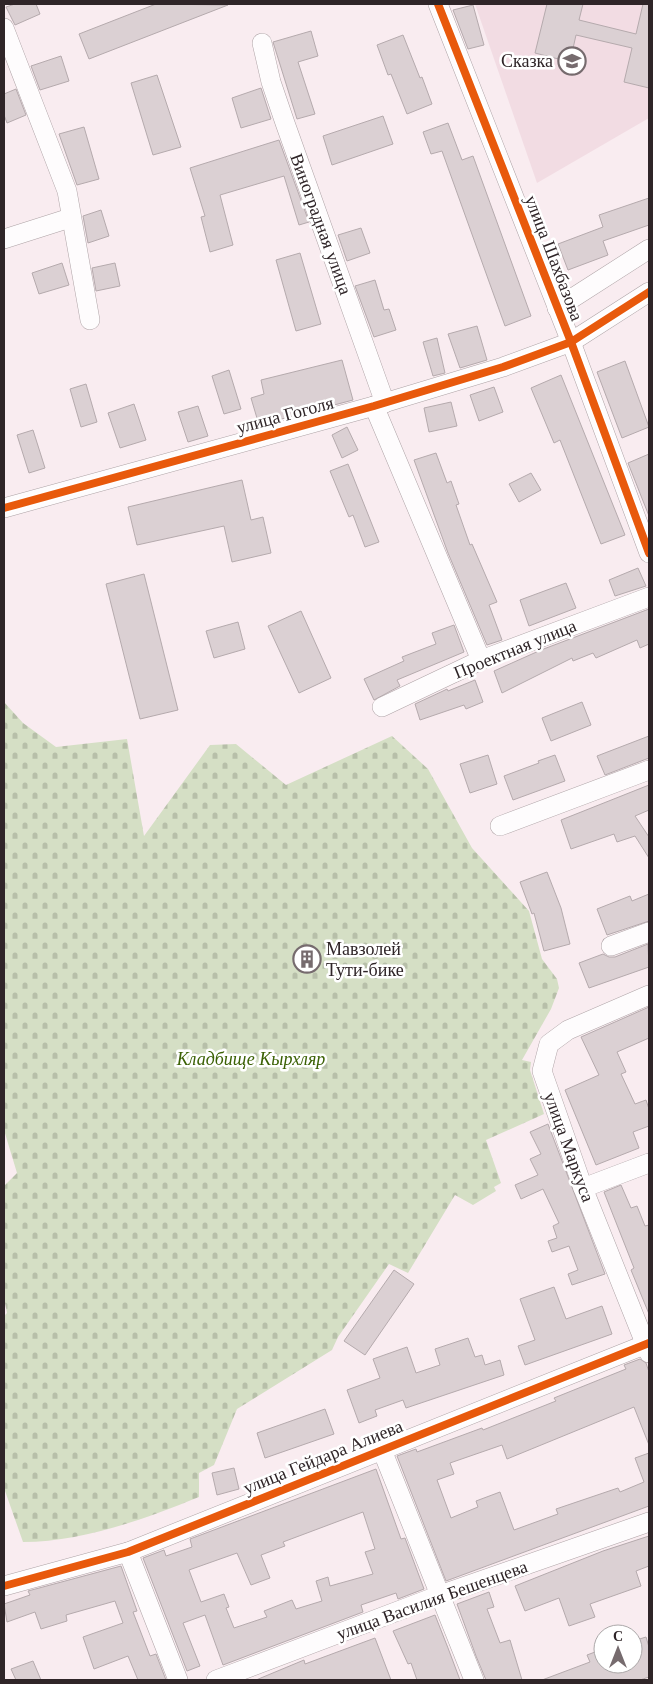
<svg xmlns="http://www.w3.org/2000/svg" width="653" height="1684" viewBox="0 0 653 1684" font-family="Georgia,serif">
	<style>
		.built { fill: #f2dce3 }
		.cemetery { fill: url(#cemetery-stones) }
		.building { fill: #dbd0d3; stroke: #b5aaad; fill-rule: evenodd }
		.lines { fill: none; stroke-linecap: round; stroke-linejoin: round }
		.minor-casing { stroke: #aea3a6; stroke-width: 20 }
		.minor { stroke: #fefcfd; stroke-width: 19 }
		.cycleway-casing { stroke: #fff; stroke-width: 11 }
		.cycleway { stroke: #e8590c; stroke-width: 8 }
		.labels { text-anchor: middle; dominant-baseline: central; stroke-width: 5; stroke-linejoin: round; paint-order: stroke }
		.poi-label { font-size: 18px; fill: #2f2528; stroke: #fff; text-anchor: end }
		.street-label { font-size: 18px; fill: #2f2528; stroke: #fff }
		.park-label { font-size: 18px; font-style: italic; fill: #3b6105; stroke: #fff }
	</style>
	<defs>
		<pattern id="cemetery-stones" width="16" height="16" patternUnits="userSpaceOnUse" patternTransform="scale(1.25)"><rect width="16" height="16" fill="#d5dfc5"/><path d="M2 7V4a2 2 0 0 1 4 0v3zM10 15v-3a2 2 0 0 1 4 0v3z" fill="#b7bfa9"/></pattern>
	</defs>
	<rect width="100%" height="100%" fill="#f9ecf0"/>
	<polygon class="built" points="475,4 649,4 649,118 537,183"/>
	<path class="cemetery" d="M4 702 23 723 56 747 127 739 144 836 210 745 236 744 286 785 392 736 428 769 472 848 529 911 542 959 557 979 559 988 551 1009 522 1060 531 1062 530 1070 544 1114 486 1140 501 1183 494 1187 496 1191 473 1205 455 1195 408 1273 389 1264 338 1337 332 1350 237 1409 214 1465 199 1473V1497C145 1519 82 1542 23 1542L4 1488V1316L7 1313 4 1299V1186L17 1173 4 1130Z"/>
	<g class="building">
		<polygon points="15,4 36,4 40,14 15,25 6,7"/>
		<polygon points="156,4 228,5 89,59 79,34"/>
		<polygon points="547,4 583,4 579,20 636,34 643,4 649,4 649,88 624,82 632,48 576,35 570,62 535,53"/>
		<polygon points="473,5 484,45 468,49 453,10"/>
		<polygon points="311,31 318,56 298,62 315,114 297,119 273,42"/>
		<polygon points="403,35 420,78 422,77 432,104 407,114 391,74 388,75 377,45"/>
		<polygon points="61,56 69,81 40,90 31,66"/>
		<polygon points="157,75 181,147 153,155 131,83"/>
		<polygon points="261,88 271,119 241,128 232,98"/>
		<polygon points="16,89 26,115 7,123 4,115 4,94"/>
		<polygon points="383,116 393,144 332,165 323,136"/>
		<polygon points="448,123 462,160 473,156 531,316 505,326 442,151 431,154 423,132"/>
		<polygon points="84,127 99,179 77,185 59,134"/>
		<polygon points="279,140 309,222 299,225 284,176 220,195 233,245 210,252 201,217 205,216 190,168"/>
		<polygon points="649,198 649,225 603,241 608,255 568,270 558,244 603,227 599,215"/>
		<polygon points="101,210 109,236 88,243 83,216"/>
		<polygon points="361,228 370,253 347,261 338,235"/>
		<polygon points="300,253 321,324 296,331 276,260"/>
		<polygon points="62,263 69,285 39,294 32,273"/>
		<polygon points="115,263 120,286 96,291 92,268"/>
		<polygon points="375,280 384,310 389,309 396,330 374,337 355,286"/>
		<polygon points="477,326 487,360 460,368 448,334"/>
		<polygon points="437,338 445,373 433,376 423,342"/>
		<polygon points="342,360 353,400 259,425 251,398 264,394 261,380"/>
		<polygon points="625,361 649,427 622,438 597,372"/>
		<polygon points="229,370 241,409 224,414 212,376"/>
		<polygon points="561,375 625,535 601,544 560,440 554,443 531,388"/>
		<polygon points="86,384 97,422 81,427 70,389"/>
		<polygon points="494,387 503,412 479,421 470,395"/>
		<polygon points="451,402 457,426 429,432 424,408"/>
		<polygon points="134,404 146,440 120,448 108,413"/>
		<polygon points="198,406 208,436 188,442 178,412"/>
		<polygon points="347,427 358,450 342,458 332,435"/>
		<polygon points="33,430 45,468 29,473 17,435"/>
		<polygon points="436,453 447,483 451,481 459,504 456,505 470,545 472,544 497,602 489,605 502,640 487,645 448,553 414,460"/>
		<polygon points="649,454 649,516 628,463"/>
		<polygon points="348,464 379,542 365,547 353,515 349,517 330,471"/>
		<polygon points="531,473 541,490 519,502 509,484"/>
		<polygon points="242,480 251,520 263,517 271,553 232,562 224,526 137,545 128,507"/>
		<polygon points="638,568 646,586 615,596 609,580"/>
		<polygon points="144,574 178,710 140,719 106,584"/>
		<polygon points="566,583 576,608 529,626 520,600"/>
		<polygon points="649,609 649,644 640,648 637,640 596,658 593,653 573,661 572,658 502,693 494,671 541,650"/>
		<polygon points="301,611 331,678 299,693 268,626"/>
		<polygon points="238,622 245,649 214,658 206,631"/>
		<polygon points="454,625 464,652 397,680 400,686 374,700 364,679 404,661 402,657 436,644 432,633"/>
		<polygon points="475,680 483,702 466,709 464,705 420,720 415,704 443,691 447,689 448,691"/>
		<polygon points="582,702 591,725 551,741 542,718"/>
		<polygon points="649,736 649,758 605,775 597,756"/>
		<polygon points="488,755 497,784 470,793 460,764"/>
		<polygon points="555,755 565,781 513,800 504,776 539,763 538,761"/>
		<polygon points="649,785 649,810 635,816 649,837 649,858 635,836 617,842 614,834 571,849 561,820"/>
		<polygon points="547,872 561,908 570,944 544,951 534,913 532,914 520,882"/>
		<polygon points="649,894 649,921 607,935 597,909 630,896 632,901"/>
		<polygon points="648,944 649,967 589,988 579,963 603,954 609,957 615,957"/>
		<circle cx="307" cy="959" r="12"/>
		<polygon points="649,1007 649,1038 617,1052 626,1072 621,1074 635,1104 646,1100 649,1109 649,1126 633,1132 639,1148 596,1165 565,1090 599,1075 581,1037"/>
		<polygon points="548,1124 605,1274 572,1285 568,1274 578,1270 569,1246 552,1252 548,1241 557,1238 553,1226 559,1223 543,1189 521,1199 515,1185 538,1175 530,1159 541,1154 530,1132"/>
		<polygon points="621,1185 631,1208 637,1206 645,1226 649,1225 649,1314 631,1270 634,1268 604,1192"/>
		<polygon points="394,1270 414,1284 365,1355 344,1341"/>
		<polygon points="554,1287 566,1319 602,1306 612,1334 525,1365 518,1346 535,1340 520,1299"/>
		<polygon points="468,1338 475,1357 482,1355 485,1365 500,1360 504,1375 406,1408 403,1400 375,1410 377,1416 359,1423 347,1390 380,1378 373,1359 407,1347 416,1373 440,1365 435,1349"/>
		<polygon points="640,1359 646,1363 649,1372 649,1445 634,1407 507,1459 502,1445 450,1463 454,1474 437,1480 451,1518 478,1507 476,1501 500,1492 514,1530 558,1514 556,1509 618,1488 620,1492 644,1482 635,1458 649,1453 649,1506 446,1581 397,1456 416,1449 417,1452 482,1428 483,1430 556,1401 554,1398 626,1369 624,1365"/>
		<polygon points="325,1409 334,1434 265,1458 257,1433"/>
		<polygon points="234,1468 239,1489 217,1495 212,1473"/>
		<path d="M376 1469 401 1539 405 1538 424 1589 398 1599 396 1593 361 1605 363 1612 223 1665 205 1615 183 1623 200 1666 187 1671 143 1558 164 1550 166 1556 192 1547 190 1539ZM363 1512 375 1549 365 1552 373 1574 330 1586 328 1577 316 1581 322 1601 296 1609 292 1600 264 1611 267 1617 234 1628 226 1608 229 1607 224 1594 201 1602 189 1570 237 1553 251 1585 270 1578 261 1555 285 1546 283 1542Z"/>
		<polygon points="649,1536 649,1566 636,1571 641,1586 590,1604 595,1617 569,1626 559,1598 525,1611 515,1586 603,1551"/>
		<polygon points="121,1566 137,1611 133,1612 150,1656 156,1654 166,1680 138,1680 128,1656 94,1669 83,1637 123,1623 115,1601 66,1615 67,1621 41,1629 35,1612 7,1622 4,1604 30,1595 28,1591"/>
		<polygon points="489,1592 494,1607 487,1609 500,1643 510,1640 522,1680 486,1680 476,1656 457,1604"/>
		<polygon points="435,1615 448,1648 460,1680 417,1680 411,1663 408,1664 393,1631"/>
		<polygon points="646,1637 649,1647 649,1677 640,1680 542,1680 590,1662 587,1655 603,1649 603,1664 633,1664 633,1641"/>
		<polygon points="375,1638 391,1680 256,1680 304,1660 305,1664"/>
		<polygon points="33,1661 41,1680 16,1680 11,1669"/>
	</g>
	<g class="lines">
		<g class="minor-casing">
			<g id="minor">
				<polyline points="438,4 571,342 649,553"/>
				<polyline points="4,28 67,191 90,320"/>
				<polyline points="262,43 271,82 285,123 385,403"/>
				<polyline points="4,239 70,218"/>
				<polyline points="557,308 649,249"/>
				<polyline points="374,406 481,660"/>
				<polyline points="4,508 374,406 503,367 571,342 649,292"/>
				<polyline points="382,707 481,660 649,597"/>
				<polyline points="500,826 649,770"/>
				<polyline points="611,946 649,932"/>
				<polyline points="649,995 568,1030 549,1044 542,1071 583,1188 649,1353"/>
				<polyline points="583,1188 649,1163"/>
				<polyline points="382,1450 474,1680"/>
				<polyline points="128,1552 178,1680"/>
				<polyline points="4,1586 128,1552 649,1343"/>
				<polyline points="216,1680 440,1595 649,1522"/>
			</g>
		</g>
		<use href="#minor" class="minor"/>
		<g class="cycleway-casing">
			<g id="cycleway">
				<polyline points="438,4 571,342 649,553"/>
				<polyline points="4,508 374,406 503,367 571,342 649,292"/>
				<polyline points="4,1586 128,1552 649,1343"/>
			</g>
		</g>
		<use href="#cycleway" class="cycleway"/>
	</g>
	<defs>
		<g id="school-ring" transform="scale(1.4375)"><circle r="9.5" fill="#fff" stroke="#766b6e" stroke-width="1.5"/><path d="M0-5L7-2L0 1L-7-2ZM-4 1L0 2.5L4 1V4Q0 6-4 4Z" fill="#766b6e"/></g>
		<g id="building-ring" transform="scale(1.4375)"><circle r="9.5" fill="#fff" stroke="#766b6e" stroke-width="1.5"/><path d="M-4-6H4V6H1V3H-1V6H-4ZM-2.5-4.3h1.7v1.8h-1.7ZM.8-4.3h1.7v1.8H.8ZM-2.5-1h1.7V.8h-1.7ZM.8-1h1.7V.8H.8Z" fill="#766b6e"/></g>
	</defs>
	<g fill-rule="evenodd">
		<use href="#school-ring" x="572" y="61"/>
		<use href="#building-ring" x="307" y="959"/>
	</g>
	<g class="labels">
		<g class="poi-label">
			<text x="553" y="61">Сказка</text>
			<text x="326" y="949" text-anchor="start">Мавзолей<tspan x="326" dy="21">Тути-бике</tspan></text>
		</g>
		<g class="street-label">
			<text transform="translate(321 224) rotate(70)">Виноградная улица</text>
			<text transform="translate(554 258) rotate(69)">улица Шахбазова</text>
			<text transform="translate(285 415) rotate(-15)">улица Гоголя</text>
			<text transform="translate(515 649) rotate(-22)">Проектная улица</text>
			<text transform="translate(569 1147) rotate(70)">улица Маркуса</text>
			<text transform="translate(323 1457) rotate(-22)">улица Гейдара Алиева</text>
			<text transform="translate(432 1600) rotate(-20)">улица Василия Бешенцева</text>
		</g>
		<g class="park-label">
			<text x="251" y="1059">Кладбище Кырхляр</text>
		</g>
	</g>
	<rect width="653" height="1684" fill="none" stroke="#2f2528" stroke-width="10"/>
	<g transform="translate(618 1649)"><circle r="24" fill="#ffffff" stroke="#aca8a9"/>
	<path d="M0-4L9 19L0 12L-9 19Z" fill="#766b6e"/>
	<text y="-8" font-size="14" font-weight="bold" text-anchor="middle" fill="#2f2528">С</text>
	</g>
</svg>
